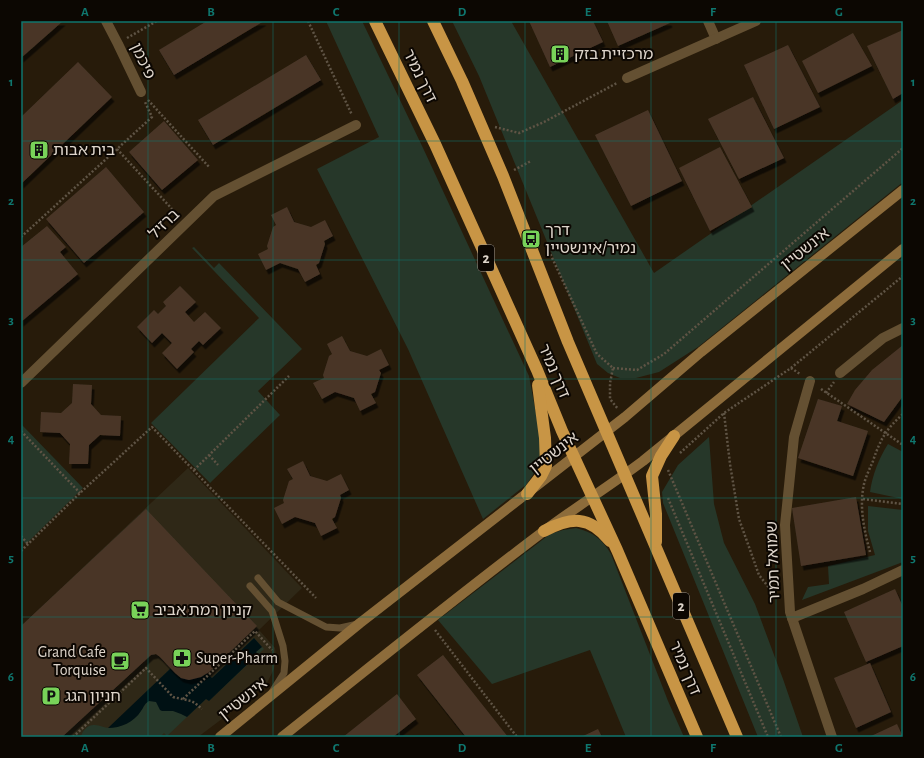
<svg xmlns="http://www.w3.org/2000/svg" width="924" height="758" viewBox="0 0 924 758" font-family="'Alegreya Sans','Noto Sans Hebrew',sans-serif">
	<style>
		.commercial { fill: #2f2817 }
		.green { fill: #263729 }
		.water { fill: #001114 }
		.building { fill: #483628; filter: url(#shadow) }
		.lines { fill: none; stroke-linecap: round; stroke-linejoin: round }
		.path { stroke: #5f5445; stroke-width: 2.5; stroke-dasharray: 2 2; stroke-linecap: butt }
		.lane { stroke: #645032; stroke-width: 7 }
		.street { stroke: #645032; stroke-width: 10 }
		.secondary { stroke: #8d6c3b; stroke-width: 10 }
		.highway { stroke: #c89545; stroke-width: 12 }
		.grid { fill: none; stroke: #0f766e; stroke-width: 1; stroke-opacity: 0.55 }
		.labels { text-anchor: middle; dominant-baseline: central; stroke-width: 4; stroke-linejoin: round; paint-order: stroke }
		.shield { fill: #0c0702; stroke: #9f978f; stroke-width: 1 }
		.shield-label { font-size: 15px; font-weight: bold; fill: #ded5cb }
		.poi-label { font-size: 16px; fill: #ded5cb; stroke: #0c0702; text-anchor: start }
		.street-label { font-size: 16px; fill: #ded5cb; stroke: #0c0702 }
		.neatline { fill: none; stroke: #0f766e; stroke-width: 1.5 }
		.grid-label { font-size: 13px; text-anchor: middle; font-weight: bold; fill: #0f766e }
	</style>
	<defs>
		<filter id="shadow"><feDropShadow dx="2.5" dy="4.5" stdDeviation="0" flood-color="#0009"/></filter>
	</defs>
	<rect width="100%" height="100%" fill="#271b0a"/>
	<polygon class="commercial" points="188,468 302,588 259,630 275,648 276,655 274,669 267,683 251,697 198,737 21,737 21,626"/>
	<g class="green">
		<polygon points="326,21 362,21 423,148 529,376 538,424 541,448 539,465 527,484 483,519 408,349 317,169 379,137"/>
		<polygon points="452,21 511,21 654,273 903,100 903,182 698,347 659,372 636,378 620,378 608,373 597,364 479,76"/>
		<polygon points="194,247 214,268 219,263 302,349 258,391 280,415 210,483 151,423 259,318 192,248"/>
		<polygon points="21,424 83,488 26,544 21,539"/>
		<polygon points="709,437 714,504 724,543 755,604 783,679 803,737 758,737 663,503 662,492 678,465"/>
		<path d="M888 444 903 452V499L870 492C872 476 879 458 888 444Z"/>
		<polygon points="868,506 903,510 903,562 802,600 808,587 829,584 828,566 875,555 868,531"/>
		<path d="M576 528C593 532 602 539 611 554L668 701 684 737H626L590 650 492 684 438 620 550 534 563 530Z"/>
		<path d="M254 638 264 649 209 701 206 699 167 736 164 733 160 737H81C82 731 88 724 95 725 100 725 104 728 109 728L171 668C182 681 192 682 206 673L212 678Z"/>
	</g>
	<path class="water" d="M254 638 262 647 256 652 258 654 209 701 206 699 187 717 181 714 173 711H162L160 710 156 702 149 701C144 704 144 707 141 711 134 722 121 728 108 728L171 668C182 681 192 682 206 673L212 678Z"/>
	<g class="building">
		<polygon points="21,21 63,21 21,58"/>
		<polygon points="207,21 264,21 174,75 159,50"/>
		<polygon points="529,21 593,21 603,42 550,67"/>
		<polygon points="607,21 669,21 670,23 618,46"/>
		<polygon points="903,30 903,93 893,99 867,46"/>
		<polygon points="853,33 872,66 818,93 802,61"/>
		<polygon points="788,45 820,107 774,129 744,65"/>
		<polygon points="306,55 321,80 213,145 198,120"/>
		<polygon points="78,62 112,97 21,184 21,117"/>
		<polygon points="753,97 784,158 739,179 708,119"/>
		<polygon points="648,110 682,181 631,206 595,135"/>
		<polygon points="164,121 198,160 162,190 129,152"/>
		<polygon points="720,147 752,207 710,231 679,168"/>
		<polygon points="106,167 144,212 84,263 46,219"/>
		<polygon points="287,207 294,222 311,227 325,220 333,236 324,241 325,244 319,263 316,265 320,274 305,282 298,269 280,263 266,270 258,254 268,249 267,246 273,227 276,225 271,215"/>
		<polygon points="47,226 66,247 60,252 78,274 21,322 21,247"/>
		<polygon points="180,286 196,302 185,312 194,322 205,312 221,328 203,345 199,341 191,349 194,352 177,369 162,353 172,343 162,333 152,343 137,327 154,310 158,314 166,306 163,302"/>
		<polygon points="342,336 350,351 367,356 381,349 389,365 379,370 381,373 375,392 371,394 376,403 360,411 354,398 335,392 322,399 313,383 324,378 323,375 329,356 332,354 327,344"/>
		<polygon points="903,345 903,396 884,422 847,404 855,390 872,370"/>
		<polygon points="73,384 92,385 91,404 101,415 121,416 120,436 100,435 89,445 88,464 69,464 70,444 60,433 40,432 41,412 61,413 72,403"/>
		<polygon points="818,399 842,406 837,421 868,431 853,476 798,458"/>
		<polygon points="303,461 310,476 327,481 341,474 349,490 340,495 341,498 335,517 332,519 337,528 321,536 315,523 295,517 282,524 274,508 284,503 283,500 289,481 293,479 287,469"/>
		<polygon points="856,497 866,555 801,566 792,508"/>
		<polygon points="146,509 257,626 209,672 201,677 189,680 181,678 175,673 160,657 156,654 151,655 62,737 21,737 21,626"/>
		<polygon points="895,589 903,607 903,646 866,662 844,612"/>
		<polygon points="443,655 508,737 466,737 417,675"/>
		<polygon points="870,663 891,712 856,728 834,678"/>
		<polygon points="397,694 416,719 393,737 343,737"/>
		<polygon points="897,724 903,737 869,737"/>
		<polygon points="598,729 602,737 581,737"/>
	</g>
	<g class="lines">
		<g class="path">
			<polyline points="308,21 352,115"/>
			<polyline points="127,38 157,21"/>
			<polyline points="148,100 210,168"/>
			<polyline points="495,127 519,133 544,122 617,83"/>
			<polyline points="117,149 172,209"/>
			<polyline points="514,170 531,161"/>
			<polyline points="21,237 152,117 145,102"/>
			<polyline points="547,247 597,354 613,368 610,383 610,399 618,409"/>
			<polyline points="613,368 637,370 664,354 903,148"/>
			<polyline points="791,368 800,374"/>
			<polyline points="821,389 903,445"/>
			<polyline points="826,393 834,382"/>
			<polyline points="724,413 730,464 739,519 759,575 777,598"/>
			<polyline points="21,431 80,493"/>
			<polyline points="680,453 724,413 791,368 903,276"/>
			<polyline points="209,455 218,465"/>
			<polyline points="194,470 289,376"/>
			<polyline points="668,470 781,737"/>
			<polyline points="668,498 768,737"/>
			<polyline points="863,499 903,504"/>
			<polyline points="21,536 28,544"/>
			<polyline points="21,551 80,493 152,427 316,598"/>
			<path d="M870 552C864 530 859 506 864 484 866 476 870 468 873 461 880 440 886 429 903 414"/>
			<polyline points="435,630 517,737"/>
			<polyline points="264,658 275,659"/>
			<polyline points="183,699 255,631 272,650"/>
			<polyline points="73,737 146,668 173,697 191,701 195,703 202,709"/>
		</g>
		<g class="lane">
			<polyline points="258,578 278,602 326,627 340,628 358,624"/>
			<polyline points="250,586 272,611 283,646 285,661 284,673 272,692"/>
		</g>
		<g class="street">
			<polyline points="106,21 118,44 141,92"/>
			<polyline points="708,21 716,39"/>
			<polyline points="627,78 756,21"/>
			<polyline points="840,373 883,338 903,328"/>
			<polyline points="810,381 794,437 785,525 790,612 832,737"/>
			<polyline points="21,383 214,196 356,125"/>
			<polyline points="792,618 863,589 903,570"/>
		</g>
		<g class="secondary">
			<polyline points="220,737 360,623 625,417 701,352 903,190"/>
			<path d="M282 737C369 668 455 598 544 531 576 507 611 485 643 461L903 249"/>
		</g>
		<g class="highway">
			<polyline points="375,21 435,144 537,370 562,431 617,550 697,737"/>
			<polyline points="433,21 462,81 503,176 568,342 737,737"/>
			<polyline points="527,494 541,476 546,466 545,438 538,385"/>
			<path d="M544 531C571 517 589 515 610 541"/>
			<polyline points="656,542 656,514 652,476 661,456 674,436"/>
		</g>
	</g>
	<path class="grid" d="M148 21V737M273 21V737M399 21V737M525 21V737M651 21V737M776 21V737M21 141H903M21 260H903M21 379H903M21 498H903M21 617H903"/>
	<defs>
		<g id="building-square" transform="scale(1)"><rect x="-9" y="-9" width="18" height="18" rx="4" fill="#78d259" stroke="#0c0702"/><path d="M-4-6H4V6H1V3H-1V6H-4ZM-2.5-4.3h1.7v1.8h-1.7ZM.8-4.3h1.7v1.8H.8ZM-2.5-1h1.7V.8h-1.7ZM.8-1h1.7V.8H.8Z" fill="#111"/></g>
		<g id="bus-square" transform="scale(1)"><rect x="-9" y="-9" width="18" height="18" rx="4" fill="#78d259" stroke="#0c0702"/><path d="M-5-6H5V4H4V6H2V4H-2V6H-4V4H-5ZM-3.5-4V0h7V-4ZM-3.5 1.2v1.5H-2V1.2ZM2 1.2v1.5H3.5V1.2Z" fill="#111"/></g>
		<g id="supermarket-square" transform="scale(1)"><rect x="-9" y="-9" width="18" height="18" rx="4" fill="#78d259" stroke="#0c0702"/><path d="M-6-5.5h2.5l.6 2H6L4.5 2H-2.5L-4.4-4H-6ZM-1.5 3.2a1.3 1.3 0 1 0 .1 0ZM3 3.2a1.3 1.3 0 1 0 .1 0Z" fill="#111"/></g>
		<g id="pharmacy-square" transform="scale(1)"><rect x="-9" y="-9" width="18" height="18" rx="4" fill="#78d259" stroke="#0c0702"/><path d="M-2-6h4v4h4v4h-4v4h-4v-4h-4v-4h4Z" fill="#111"/></g>
		<g id="cafe-square" transform="scale(1)"><rect x="-9" y="-9" width="18" height="18" rx="4" fill="#78d259" stroke="#0c0702"/><path d="M-5.5-4.5H6V0H3Q3 3.5 0 3.5H-2.5Q-5.5 3.5-5.5 0ZM3-3.2v2h1.7v-2ZM-6 4.5H4V6H-6Z" fill="#111"/></g>
		<g id="parking-square" transform="scale(1)"><rect x="-9" y="-9" width="18" height="18" rx="4" fill="#78d259" stroke="#0c0702"/><path d="M-3.5-5.5H1a3.5 3.5 0 0 1 0 7H-1V5.5H-3.5ZM-1-3.4V-.6H.8a1.4 1.4 0 0 0 0-2.8Z" fill="#111"/></g>
	</defs>
	<g fill-rule="evenodd">
		<use href="#building-square" x="560" y="54"/>
		<use href="#building-square" x="39" y="150"/>
		<use href="#bus-square" x="531" y="239"/>
		<use href="#supermarket-square" x="140" y="610"/>
		<use href="#pharmacy-square" x="182" y="658"/>
		<use href="#cafe-square" x="120" y="661"/>
		<use href="#parking-square" x="51" y="696"/>
	</g>
	<g class="labels">
		<g class="shield">
			<rect x="478" y="245" width="16" height="26" rx="3"/>
			<rect x="673" y="593" width="16" height="26" rx="3"/>
		</g>
		<g class="shield-label">
			<text x="486" y="258">2</text>
			<text x="681" y="606">2</text>
		</g>
		<g class="poi-label">
			<text x="574" y="54">מרכזיית בזק</text>
			<text x="53" y="150">בית אבות</text>
			<text x="545" y="230">דרך<tspan x="545" dy="18">נמיר/אינשטיין</tspan></text>
			<text x="154" y="610">קניון רמת אביב</text>
			<text x="106" y="652" text-anchor="end">Grand Cafe<tspan x="106" dy="18">Torquise</tspan></text>
			<text x="196" y="658">Super-Pharm</text>
			<text x="65" y="696">חניון הגג</text>
		</g>
		<g class="street-label">
			<text transform="translate(143 61) rotate(65)">פיכמן</text>
			<text transform="translate(420 76) rotate(64)">דרך נמיר</text>
			<text transform="translate(164 224) rotate(-44)">ברזיל</text>
			<text transform="translate(805 249) rotate(-39)">אינשטיין</text>
			<text transform="translate(554 371) rotate(67)">דרך נמיר</text>
			<text transform="translate(554 453) rotate(-38)">אינשטיין</text>
			<text transform="translate(773 562) rotate(-92)">שמואל תמיר</text>
			<text transform="translate(685 668) rotate(67)">דרך נמיר</text>
			<text transform="translate(243 699) rotate(-39)">אינשטיין</text>
		</g>
	</g>
	<rect width="924" height="758" fill="none" stroke="#0c0702" stroke-width="44"/>
	<rect x="22" y="22" width="880" height="714" class="neatline"/>
	<g class="grid-label">
		<text x="85" y="16">A</text>
		<text x="211" y="16">B</text>
		<text x="336" y="16">C</text>
		<text x="462" y="16">D</text>
		<text x="588" y="16">E</text>
		<text x="713" y="16">F</text>
		<text x="839" y="16">G</text>
		<text x="11" y="86">1</text>
		<text x="913" y="86">1</text>
		<text x="11" y="205">2</text>
		<text x="913" y="205">2</text>
		<text x="11" y="324">3</text>
		<text x="913" y="324">3</text>
		<text x="11" y="443">4</text>
		<text x="913" y="443">4</text>
		<text x="11" y="562">5</text>
		<text x="913" y="562">5</text>
		<text x="11" y="681">6</text>
		<text x="913" y="681">6</text>
		<text x="85" y="752">A</text>
		<text x="211" y="752">B</text>
		<text x="336" y="752">C</text>
		<text x="462" y="752">D</text>
		<text x="588" y="752">E</text>
		<text x="713" y="752">F</text>
		<text x="839" y="752">G</text>
	</g>
</svg>
